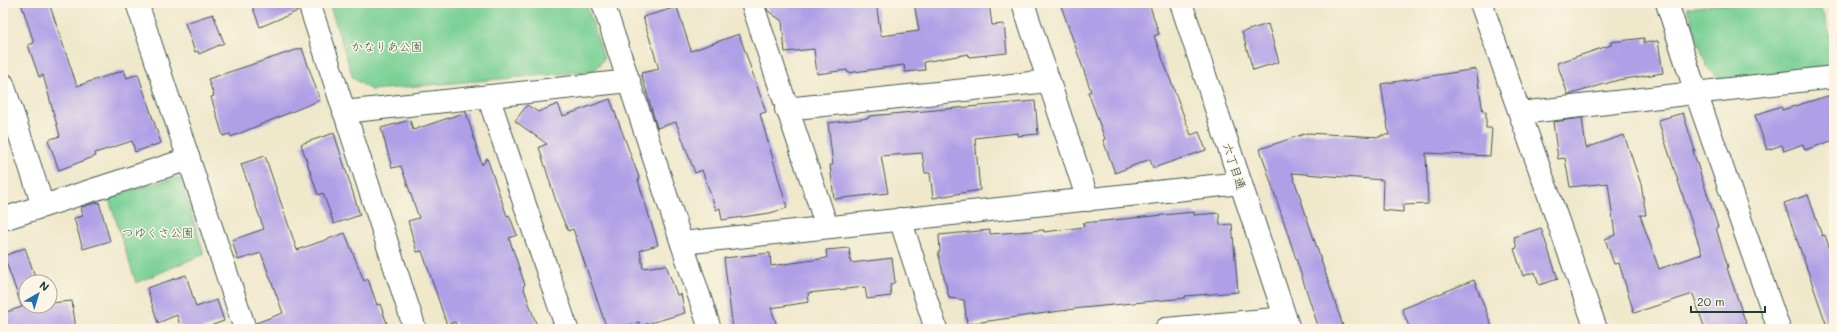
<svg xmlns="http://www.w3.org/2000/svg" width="1837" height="332" viewBox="0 0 1837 332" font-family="Mali,'Klee One',sans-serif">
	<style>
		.green { fill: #79d095; stroke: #4c8664 }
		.building { fill: #af9fe7 }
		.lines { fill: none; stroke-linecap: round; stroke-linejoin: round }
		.minor-casing { stroke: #3e574b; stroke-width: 24 }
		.minor { stroke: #fff; stroke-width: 22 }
		.labels { text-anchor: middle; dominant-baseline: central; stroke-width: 3; stroke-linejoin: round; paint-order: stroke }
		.park-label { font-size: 12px; fill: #315a47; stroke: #fcf5e5 }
		.street-label { font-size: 12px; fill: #1f3d34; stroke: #fcf5e5 }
	</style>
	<rect width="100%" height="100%" fill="#fcf5e5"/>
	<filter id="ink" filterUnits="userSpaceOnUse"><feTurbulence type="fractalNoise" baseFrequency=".025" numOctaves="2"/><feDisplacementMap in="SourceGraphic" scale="8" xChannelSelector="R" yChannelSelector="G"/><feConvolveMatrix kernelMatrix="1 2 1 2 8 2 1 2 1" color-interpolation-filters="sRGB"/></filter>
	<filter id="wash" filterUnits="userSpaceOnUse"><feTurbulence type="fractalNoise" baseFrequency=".012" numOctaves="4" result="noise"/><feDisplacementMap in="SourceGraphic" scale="16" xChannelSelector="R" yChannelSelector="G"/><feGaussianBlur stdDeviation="0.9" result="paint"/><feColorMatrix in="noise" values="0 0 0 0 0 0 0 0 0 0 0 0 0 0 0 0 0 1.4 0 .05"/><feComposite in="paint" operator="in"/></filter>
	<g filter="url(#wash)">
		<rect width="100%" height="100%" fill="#efe8cb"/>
		<g class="green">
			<polygon points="329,3 586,3 604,59 594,71 371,90 353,78"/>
			<polygon points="1731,3 1819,3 1834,46 1834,63 1830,67 1719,79 1707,67 1687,8"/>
			<polygon points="180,177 204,254 136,283 108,196"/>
		</g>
		<g id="blocks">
			<g class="building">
				<polygon points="21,3 49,3 77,86 124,70 127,78 138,74 161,143 135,152 132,141 95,153 96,156 59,170 48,140 60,136 43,75 39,77 28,45 34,43"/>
				<polygon points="251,3 297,3 298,11 260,27"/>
				<polygon points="765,3 876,3 881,36 919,31 914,3 989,3 992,25 1004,24 1007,53 969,57 968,54 924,62 925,70 905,72 904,65 848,73 847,70 817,74 814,49 785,52 782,21 768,11"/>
				<polygon points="1060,3 1149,3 1159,34 1154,36 1191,135 1199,132 1206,150 1153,168 1150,159 1115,173 1103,140 1105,139 1088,92 1091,91"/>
				<polygon points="677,7 691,51 739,34 766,112 760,114 787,208 770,213 722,220 720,208 716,210 702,170 695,173 676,122 657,128 641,73 659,69 643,17"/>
				<polygon points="213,14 224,43 199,54 198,51 195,52 185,23"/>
				<polygon points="1268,24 1279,62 1253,70 1242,32"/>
				<polygon points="1644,38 1644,43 1658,41 1663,73 1618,80 1568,95 1557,63 1611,45 1611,42"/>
				<polygon points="302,48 320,100 231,137 230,134 223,136 211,97 214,96 208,79"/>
				<polygon points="1476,69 1483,112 1486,112 1486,128 1492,128 1490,156 1426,153 1428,204 1403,205 1403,212 1382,210 1383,180 1292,173 1344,329 1319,329 1260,149 1307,133 1381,137 1381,135 1389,135 1381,84"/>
				<polygon points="1834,94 1834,140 1805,150 1803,144 1784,151 1782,145 1767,150 1755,115 1781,106 1782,110"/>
				<polygon points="610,99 640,180 638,180 658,245 640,250 643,268 666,265 677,295 681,294 685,313 640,326 639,322 617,329 607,329 573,229 568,231 558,208 539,147 547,144 515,121 527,105 538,112 558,104 563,116"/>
				<polygon points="1035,101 1038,134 1018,136 1018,133 975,138 980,190 933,198 930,173 925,173 922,153 881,156 888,193 834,199 830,165 833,165 828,123 869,118 869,116"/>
				<polygon points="466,112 482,165 487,158 507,216 509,215 517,235 509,238 525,285 523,286 538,329 458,329 455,322 447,325 422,251 417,252 408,221 419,218 401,166 392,168 381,128 410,120 413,130"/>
				<polygon points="1683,113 1695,151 1693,151 1718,227 1716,228 1728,267 1727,268 1748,329 1705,329 1693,294 1634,313 1619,263 1614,264 1605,239 1615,235 1608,183 1570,187 1565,158 1558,159 1553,122 1582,118 1586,148 1624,135 1641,184 1646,215 1640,215 1659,269 1702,254 1658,120"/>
				<polygon points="334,133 360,215 334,224 323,193 318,195 301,144"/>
				<polygon points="265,156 297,250 345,233 364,281 368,279 377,305 380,304 389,329 257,329 256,323 283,313 261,253 238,260 232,240 264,229 241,164"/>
				<polygon points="1808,195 1822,236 1825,235 1834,261 1834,329 1828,329 1784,203"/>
				<polygon points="99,202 110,241 83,249 74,218 83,216 81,207"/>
				<polygon points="1194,212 1194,215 1219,213 1220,225 1232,224 1238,292 1185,296 1185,298 1082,308 967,324 964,300 949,298 938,252 940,252 939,235 990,230 990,234 1044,230 1044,232 1084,227 1083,223"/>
				<polygon points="1541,228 1558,279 1539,285 1535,272 1523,276 1514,249 1517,248 1514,237"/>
				<polygon points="25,248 37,282 26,282 26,306 50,306 50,303 72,301 76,329 3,329 3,313 22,307 4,256"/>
				<polygon points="849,248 851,263 892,258 895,282 890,285 891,296 867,299 865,287 808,293 809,302 771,308 778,329 733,329 724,258 770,253 771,266 827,258 826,250"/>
				<polygon points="186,275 196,307 217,300 224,321 202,329 181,329 177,315 158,323 147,288"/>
				<polygon points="1474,280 1493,329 1410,329 1402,309"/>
			</g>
		</g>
	</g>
	<g filter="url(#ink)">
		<use href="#blocks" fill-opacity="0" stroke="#3e574b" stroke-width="1"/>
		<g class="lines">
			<g class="minor-casing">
				<g id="minor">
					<polyline points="137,3 245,329"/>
					<polyline points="309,3 415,329"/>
					<polyline points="603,3 710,329"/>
					<polyline points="752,3 827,227"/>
					<polyline points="1023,3 1088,200"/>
					<polyline points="1181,3 1289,329"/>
					<polyline points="1481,3 1596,329"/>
					<polyline points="1667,3 1696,93 1779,329"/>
					<polyline points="3,84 43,206"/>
					<polyline points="488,96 567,329"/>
					<polyline points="786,109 1049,81"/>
					<polyline points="344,112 629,81"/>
					<polyline points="1520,113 1834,77"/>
					<polyline points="3,219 189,159"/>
					<polyline points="900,219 936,329"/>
					<polyline points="682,243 1241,183"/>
					<polyline points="1166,329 1285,318"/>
				</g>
			</g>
			<use href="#minor" class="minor"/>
		</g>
	</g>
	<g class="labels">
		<g class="park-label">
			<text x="387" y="46">かなりあ公園</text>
			<text x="158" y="232">つゆくさ公園</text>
		</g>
		<g class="street-label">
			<text transform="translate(1235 166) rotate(72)">六丁目通</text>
		</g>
	</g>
	<rect width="1837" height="332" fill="none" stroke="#fcf5e5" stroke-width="16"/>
	<g transform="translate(38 294) rotate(38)"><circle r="19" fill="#fcf5e5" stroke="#a4ab9e"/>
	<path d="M0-3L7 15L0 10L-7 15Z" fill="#1f6fb2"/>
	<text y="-6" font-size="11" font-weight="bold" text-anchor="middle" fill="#1f3d34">N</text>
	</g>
	<path d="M1691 306v6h74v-6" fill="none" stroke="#1f3d34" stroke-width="2"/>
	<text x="1697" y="306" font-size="12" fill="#1f3d34" stroke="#fcf5e5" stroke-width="3" paint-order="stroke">20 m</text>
</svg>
